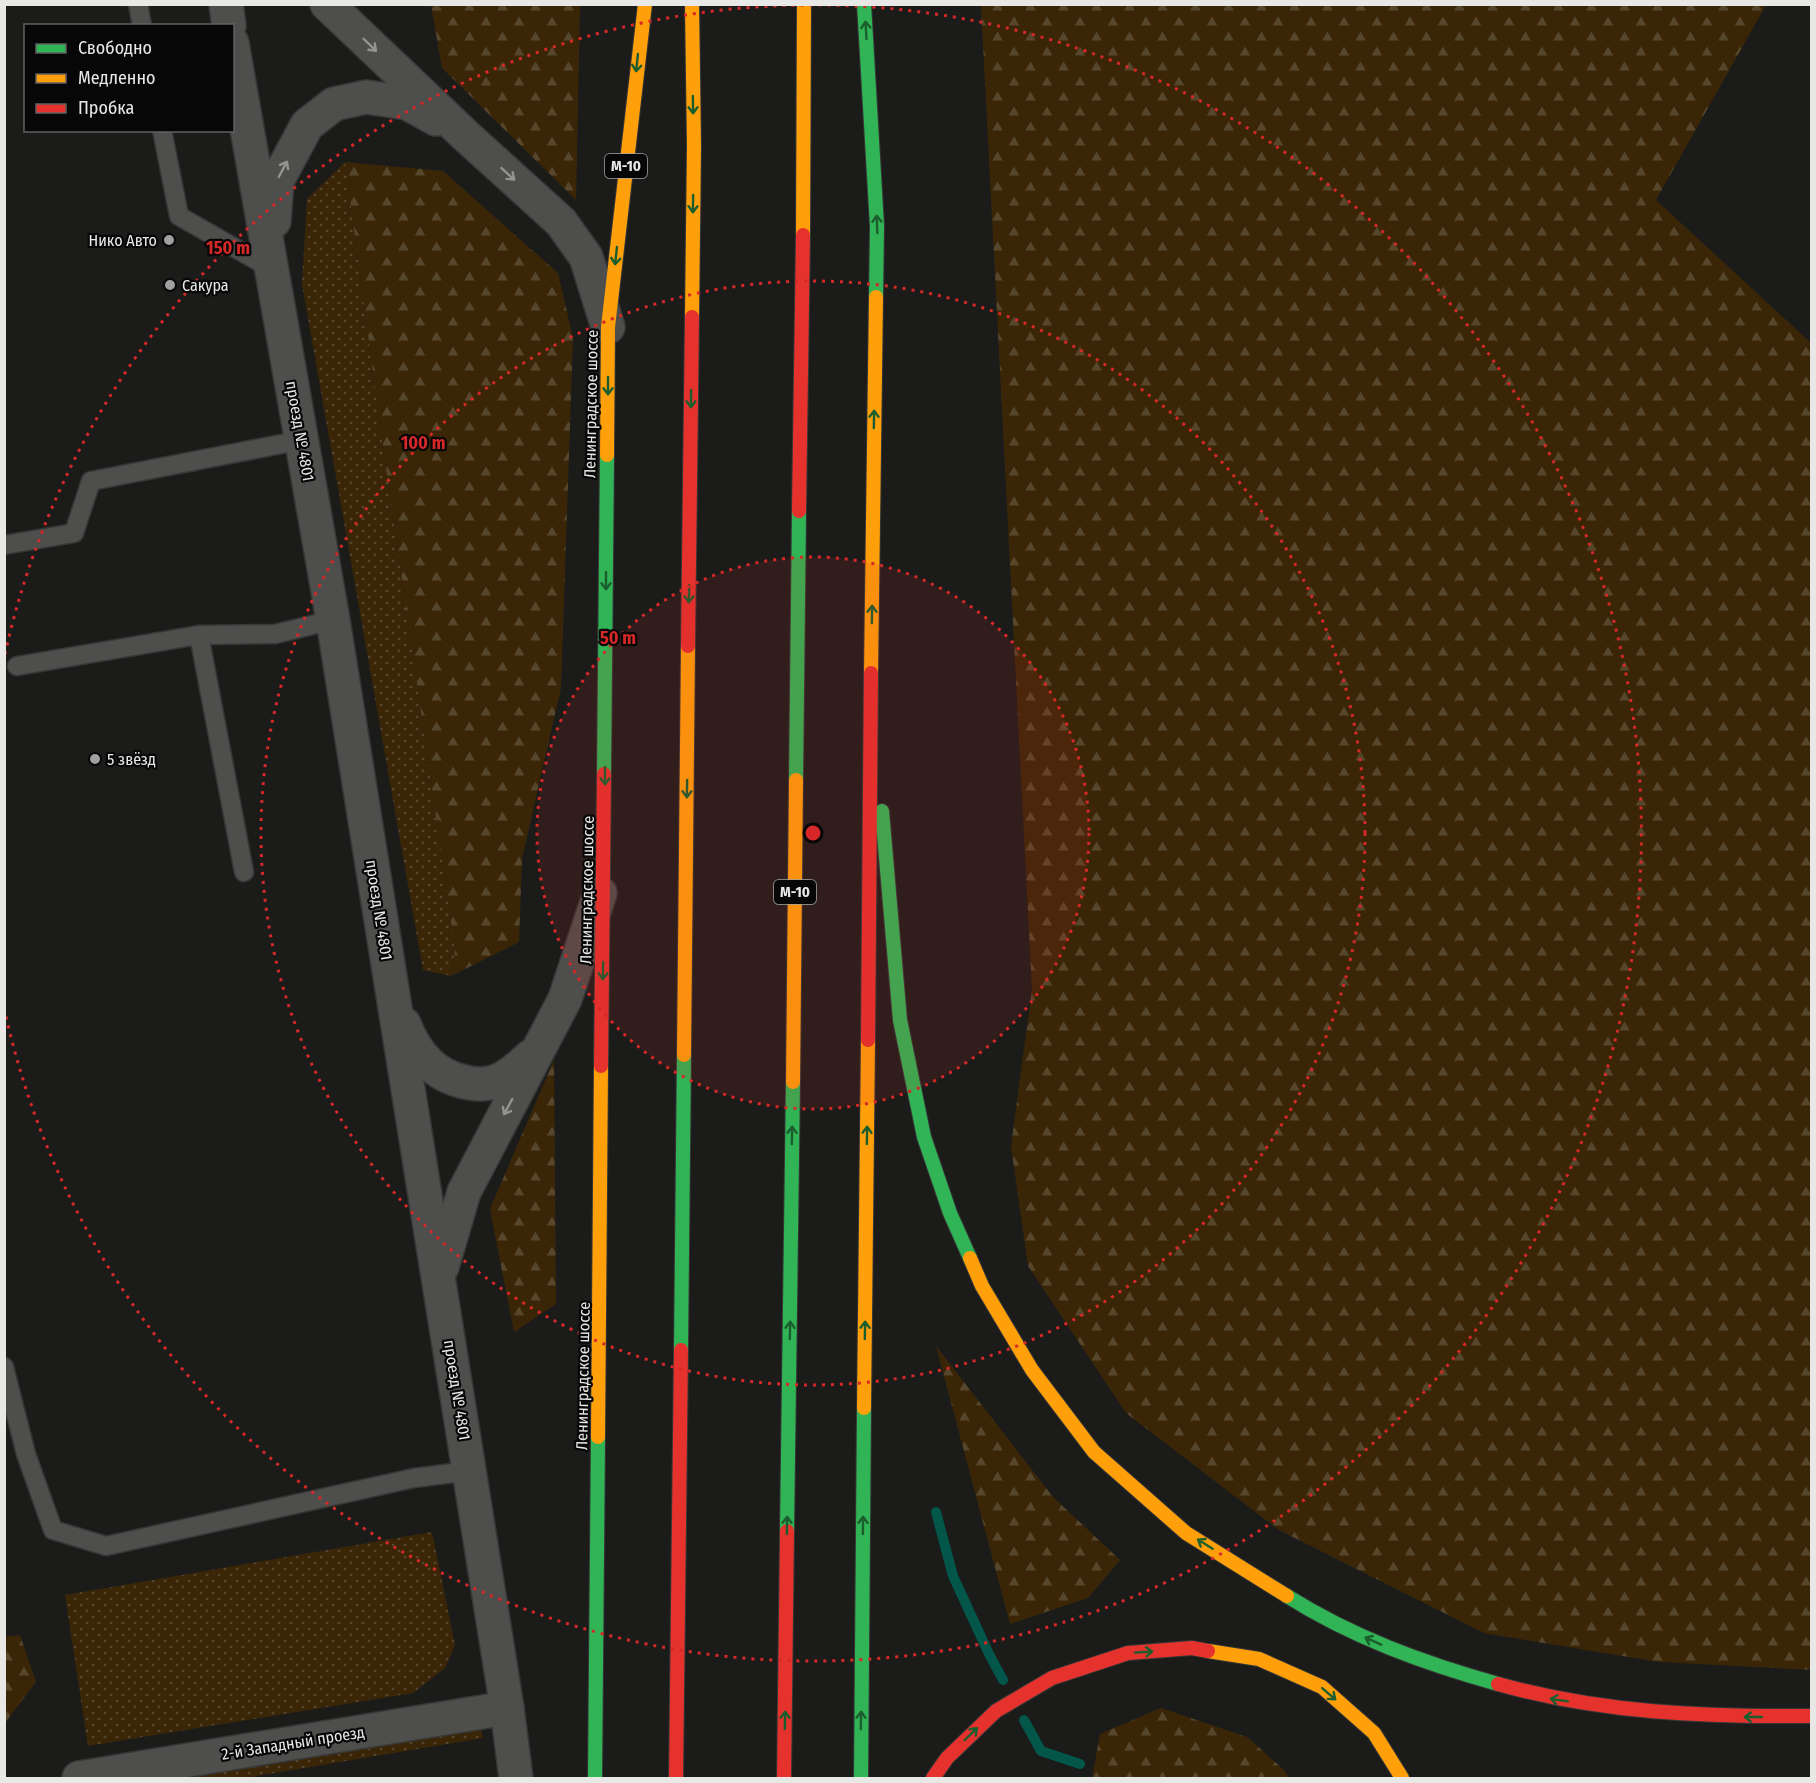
<svg xmlns="http://www.w3.org/2000/svg" width="1816" height="1783" viewBox="0 0 1816 1783" font-family="'Fira Sans Condensed',sans-serif">
	<style>
		.grass { fill: url(#grass-dots) }
		.forest { fill: url(#forest-firs) }
		.lines { fill: none; stroke-linecap: round; stroke-linejoin: round }
		.stream { stroke: #02564a; stroke-width: 10 }
		.lane-casing { stroke: #363736; stroke-width: 21 }
		.street-casing { stroke: #363736; stroke-width: 36 }
		.fast-casing { stroke: #363736; stroke-width: 16 }
		.slow-casing { stroke: #363736; stroke-width: 16 }
		.jam-casing { stroke: #363736; stroke-width: 16 }
		.lane { stroke: #4e4e4c; stroke-width: 18 }
		.street { stroke: #4e4e4c; stroke-width: 33 }
		.fast { stroke: #30b455; stroke-width: 14 }
		.slow { stroke: #ff9f0a; stroke-width: 14 }
		.jam { stroke: #e5322d; stroke-width: 14 }
		.oneway { stroke: #1b5e2e }
		.oneway2 { stroke: #939492 }
		.ring { fill: none; stroke: #d62828; stroke-width: 3; stroke-dasharray: 3 6 }
		.poi-dot { fill: #a0a19f; stroke: #060706; stroke-width: 2 }
		.labels { text-anchor: middle; dominant-baseline: central; stroke-width: 4.5; stroke-linejoin: round; paint-order: stroke }
		.shield { fill: #060706; stroke: #a4a5a4; stroke-width: 1.5 }
		.shield-label { font-size: 15px; font-weight: bold; fill: #e8e9e7 }
		.poi-label { font-size: 16px; fill: #e8e9e7; stroke: #060706; text-anchor: start }
		.street-label { font-size: 16px; fill: #e8e9e7; stroke: #060706 }
		.centre { fill: #d62828; stroke: #060706; stroke-width: 3 }
		.ring-label { font-size: 18px; text-anchor: middle; font-weight: bold; fill: #d62828; stroke: #060706; stroke-width: 4.5; stroke-linejoin: round; paint-order: stroke }
	</style>
	<defs>
		<pattern id="grass-dots" width="8" height="8" patternUnits="userSpaceOnUse" patternTransform="scale(1.5)"><rect width="8" height="8" fill="#3a2607"/><path d="M2 2h.1M6 6h.1" fill="none" stroke="#56462b" stroke-width="1.8" stroke-linecap="round"/></pattern>
		<pattern id="forest-firs" width="22" height="20" patternUnits="userSpaceOnUse" patternTransform="scale(1.5)"><rect width="22" height="20" fill="#3a2607"/><path d="M5 1l3.5 6h-7zM16 11l3.5 6h-7z" fill="#56462b"/></pattern>
	</defs>
	<rect width="100%" height="100%" fill="#1b1c1a"/>
	<g class="grass">
		<polygon points="345,162 381,433 455,950 451,976 423,970 302,284 307,199"/>
		<polygon points="432,1532 455,1645 445,1668 413,1693 88,1746 65,1595"/>
		<polygon points="477,1708 483,1738 245,1778 188,1778 185,1761"/>
	</g>
	<g class="forest">
		<polygon points="431,5 580,5 576,200 442,68"/>
		<polygon points="981,5 1766,5 1656,200 1811,343 1811,1670 1659,1662 1484,1633 1279,1530 1126,1413 1028,1266 1011,1146 1032,989"/>
		<polygon points="345,162 443,171 558,273 573,338 561,688 522,859 519,942 451,976 455,950 381,433"/>
		<polygon points="554,1060 556,1304 514,1332 490,1209"/>
		<polygon points="936,1346 1053,1497 1120,1560 1088,1598 1010,1624"/>
		<polygon points="20,1635 36,1682 5,1723 5,1637"/>
		<polygon points="1161,1708 1247,1737 1284,1770 1289,1778 1092,1778 1100,1734"/>
	</g>
	<g class="lines">
		<g class="stream">
			<polyline points="936,1512 953,1576 989,1654 1003,1680"/>
			<polyline points="1024,1720 1041,1751 1080,1764"/>
		</g>
		<g class="lane-casing">
			<g id="lane">
				<polyline points="138,4 142,26"/>
				<polyline points="162,130 179,216 270,268"/>
				<polyline points="4,545 74,533 91,481 302,440"/>
				<polyline points="199,635 244,872"/>
				<polyline points="17,666 199,635 275,634 333,620"/>
				<polyline points="4,1367 26,1454 53,1530 106,1546 414,1478 469,1471"/>
			</g>
		</g>
		<g class="street-casing">
			<g id="street">
				<polyline points="226,4 229,26"/>
				<polyline points="327,4 465,135 561,222 586,257 608,327"/>
				<polyline points="232,43 333,620 507,1708 516,1778"/>
				<polyline points="274,221 277,181 307,125 334,104 366,97 407,103 436,119"/>
				<path d="M404 1024C415 1052 434 1076 465 1082 477 1085 490 1085 501 1079 512 1074 522 1064 531 1056"/>
				<polyline points="442,1267 464,1192 565,999 600,893"/>
				<polyline points="79,1778 507,1708"/>
			</g>
		</g>
		<g class="fast-casing">
			<g id="fast">
				<polyline points="864,4 877,226 876,297"/>
				<polyline points="604,774 607,455"/>
				<polyline points="796,780 799,511"/>
				<polyline points="882,811 900,1020 924,1137 950,1213 970,1258"/>
				<polyline points="681,1350 684,1055"/>
				<polyline points="787,1531 793,1082"/>
				<path d="M1287 1596C1352 1637 1423 1663 1498 1684"/>
				<polyline points="595,1778 598,1437"/>
				<polyline points="861,1778 864,1408"/>
			</g>
		</g>
		<g class="slow-casing">
			<g id="slow">
				<polyline points="692,4 694,146 692,317"/>
				<polyline points="803,235 804,4"/>
				<polyline points="607,455 608,327 645,4"/>
				<polyline points="871,673 876,297"/>
				<polyline points="684,1055 688,646"/>
				<polyline points="793,1082 796,780"/>
				<polyline points="970,1258 982,1286 1032,1370 1094,1452 1186,1533 1287,1596"/>
				<polyline points="864,1408 868,1040"/>
				<polyline points="598,1437 601,1066"/>
				<polyline points="1208,1651 1259,1659 1322,1687 1374,1733 1402,1778"/>
			</g>
		</g>
		<g class="jam-casing">
			<g id="jam">
				<polyline points="799,511 803,235"/>
				<polyline points="688,646 692,317"/>
				<polyline points="868,1040 871,673"/>
				<polyline points="601,1066 604,774"/>
				<path d="M1498 1684C1601 1713 1705 1717 1812 1716"/>
				<polyline points="676,1778 681,1350"/>
				<polyline points="784,1778 787,1531"/>
				<polyline points="933,1778 947,1758 996,1711 1052,1678 1128,1653 1192,1648 1208,1651"/>
			</g>
		</g>
		<use href="#lane" class="lane"/>
		<use href="#street" class="street"/>
		<use href="#fast" class="fast"/>
		<use href="#slow" class="slow"/>
		<use href="#jam" class="jam"/>
	</g>
	<defs><path id="oneway-shaft" d="M-6 0H5M1.5-3L5.5 0L1.5 3" fill="none" stroke-width="1.6" stroke-linecap="round" stroke-linejoin="round" transform="scale(1.5)"/></defs>
	<g class="oneway">
		<use href="#oneway-shaft" transform="translate(866 30) rotate(-93)"/>
		<use href="#oneway-shaft" transform="translate(637 63) rotate(96)"/>
		<use href="#oneway-shaft" transform="translate(693 105) rotate(89)"/>
		<use href="#oneway-shaft" transform="translate(693 204) rotate(91)"/>
		<use href="#oneway-shaft" transform="translate(877 224) rotate(-92)"/>
		<use href="#oneway-shaft" transform="translate(616 256) rotate(96)"/>
		<use href="#oneway-shaft" transform="translate(608 386) rotate(90)"/>
		<use href="#oneway-shaft" transform="translate(691 399) rotate(91)"/>
		<use href="#oneway-shaft" transform="translate(874 419) rotate(-89)"/>
		<use href="#oneway-shaft" transform="translate(606 581) rotate(90)"/>
		<use href="#oneway-shaft" transform="translate(689 594) rotate(91)"/>
		<use href="#oneway-shaft" transform="translate(872 614) rotate(-89)"/>
		<use href="#oneway-shaft" transform="translate(605 776) rotate(90)"/>
		<use href="#oneway-shaft" transform="translate(687 789) rotate(91)"/>
		<use href="#oneway-shaft" transform="translate(603 971) rotate(91)"/>
		<use href="#oneway-shaft" transform="translate(792 1135) rotate(-89)"/>
		<use href="#oneway-shaft" transform="translate(867 1135) rotate(-89)"/>
		<use href="#oneway-shaft" transform="translate(790 1330) rotate(-89)"/>
		<use href="#oneway-shaft" transform="translate(865 1330) rotate(-89)"/>
		<use href="#oneway-shaft" transform="translate(787 1525) rotate(-89)"/>
		<use href="#oneway-shaft" transform="translate(863 1525) rotate(-89)"/>
		<use href="#oneway-shaft" transform="translate(1205 1544) rotate(-148)"/>
		<use href="#oneway-shaft" transform="translate(1373 1641) rotate(-156)"/>
		<use href="#oneway-shaft" transform="translate(1144 1652) rotate(-4)"/>
		<use href="#oneway-shaft" transform="translate(1329 1694) rotate(41)"/>
		<use href="#oneway-shaft" transform="translate(1559 1700) rotate(-171)"/>
		<use href="#oneway-shaft" transform="translate(1753 1717) rotate(180)"/>
		<use href="#oneway-shaft" transform="translate(785 1720) rotate(-89)"/>
		<use href="#oneway-shaft" transform="translate(861 1720) rotate(-89)"/>
		<use href="#oneway-shaft" transform="translate(971 1734) rotate(-44)"/>
	</g>
	<g class="oneway2">
		<use href="#oneway-shaft" transform="translate(370 45) rotate(44)"/>
		<use href="#oneway-shaft" transform="translate(283 169) rotate(-62)"/>
		<use href="#oneway-shaft" transform="translate(508 174) rotate(42)"/>
		<use href="#oneway-shaft" transform="translate(508 1107) rotate(118)"/>
	</g>
	<circle cx="813" cy="833" r="276" fill="#d62828" fill-opacity=".12"/>
	<g class="ring">
		<circle cx="813" cy="833" r="276"/>
		<circle cx="813" cy="833" r="552"/>
		<path d="M5 654A828 828 0 1 1 5 1012"/>
	</g>
	<g class="poi-dot">
		<circle cx="169" cy="240" r="6"/>
		<circle cx="170" cy="285" r="6"/>
		<circle cx="95" cy="759" r="6"/>
	</g>
	<g class="labels">
		<g class="shield">
			<rect x="605" y="154" width="42" height="24" rx="4.5"/>
			<rect x="774" y="880" width="42" height="24" rx="4.5"/>
		</g>
		<g class="shield-label">
			<text x="626" y="166">М-10</text>
			<text x="795" y="892">М-10</text>
		</g>
		<g class="poi-label">
			<text x="157" y="240" text-anchor="end">Нико Авто</text>
			<text x="182" y="285">Сакура</text>
			<text x="107" y="759">5 звёзд</text>
		</g>
		<g class="street-label">
			<text transform="translate(591 404) rotate(-89)">Ленинградское шоссе</text>
			<text transform="translate(300 431) rotate(80)">проезд № 4801</text>
			<text transform="translate(587 890) rotate(-89)">Ленинградское шоссе</text>
			<text transform="translate(379 910) rotate(81)">проезд № 4801</text>
			<text transform="translate(583 1376) rotate(-89)">Ленинградское шоссе</text>
			<text transform="translate(457 1390) rotate(81)">проезд № 4801</text>
			<text transform="translate(293 1743) rotate(-9)">2-й Западный проезд</text>
		</g>
	</g>
	<circle cx="813" cy="833" r="9" class="centre"/>
	<g class="ring-label">
		<text x="228" y="254">150 m</text>
		<text x="423" y="449">100 m</text>
		<text x="618" y="644">50 m</text>
	</g>
	<rect width="1816" height="1783" fill="none" stroke="#e8e9e7" stroke-width="12"/>
	<rect x="24" y="24" width="210" height="108" fill="#060706" stroke="#606160" stroke-width="1.5"/>
	<rect x="36" y="44" width="30" height="9" fill="#30b455" stroke="#606160" stroke-width="1.5"/>
	<text x="78" y="54" font-size="18" fill="#e8e9e7">Свободно</text>
	<rect x="36" y="74" width="30" height="9" fill="#ff9f0a" stroke="#606160" stroke-width="1.5"/>
	<text x="78" y="84" font-size="18" fill="#e8e9e7">Медленно</text>
	<rect x="36" y="104" width="30" height="9" fill="#e5322d" stroke="#606160" stroke-width="1.5"/>
	<text x="78" y="114" font-size="18" fill="#e8e9e7">Пробка</text>
</svg>
